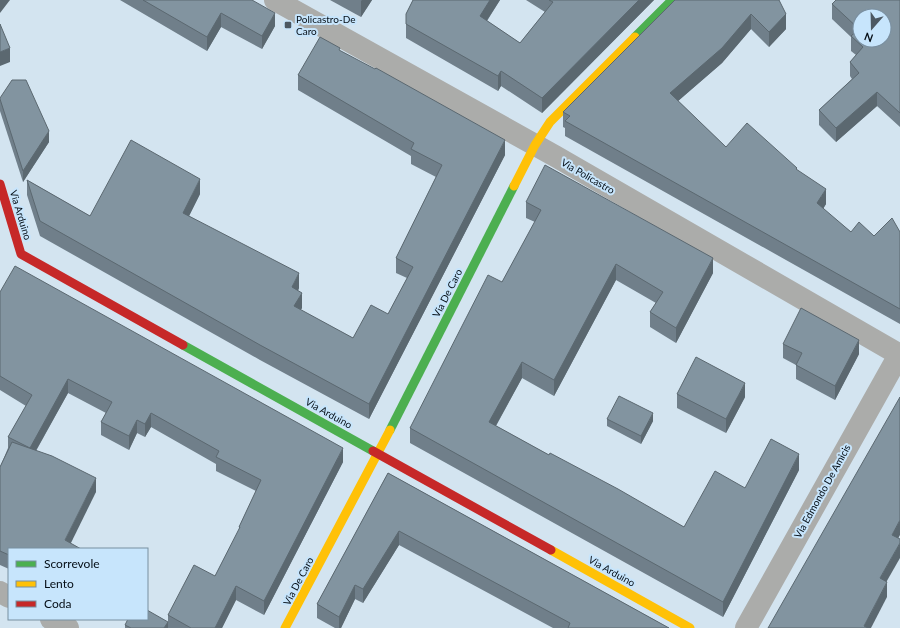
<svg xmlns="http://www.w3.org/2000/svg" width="900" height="628" viewBox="0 0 900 628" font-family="Lato,sans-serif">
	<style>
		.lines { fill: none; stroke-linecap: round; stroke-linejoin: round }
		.street { stroke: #abacaa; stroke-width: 22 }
		.fast { stroke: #4caf50; stroke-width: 9 }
		.slow { stroke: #ffc107; stroke-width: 9 }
		.jam { stroke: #c62828; stroke-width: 9 }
		.wall { fill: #707f8a }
		.shaded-wall { fill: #5b6870 }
		.building { fill: #8294a0; stroke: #5b6870; fill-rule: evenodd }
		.poi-dot { fill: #4c5862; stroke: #c7e5fc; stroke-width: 1.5 }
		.labels { text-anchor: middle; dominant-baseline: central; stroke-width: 4; stroke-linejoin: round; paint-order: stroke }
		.poi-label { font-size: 10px; fill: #040d15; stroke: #c7e5fc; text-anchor: start }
		.street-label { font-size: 10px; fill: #040d15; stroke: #c7e5fc }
	</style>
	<rect width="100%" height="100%" fill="#d3e4f0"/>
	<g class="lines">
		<g class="street">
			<polyline points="275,0 555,156 900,355"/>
			<polyline points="0,592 9,597"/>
			<polyline points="51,619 68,628"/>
			<polyline points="746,628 899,355"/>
		</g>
		<g class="fast">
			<polyline points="635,37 672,0"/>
			<polyline points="183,345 373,451"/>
			<polyline points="390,430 514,186"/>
		</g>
		<g class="slow">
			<polyline points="514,186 535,145 550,122 635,37"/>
			<polyline points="551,550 690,628"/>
			<polyline points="285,628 390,430"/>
		</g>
		<g class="jam">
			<polyline points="0,184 21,254 183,345"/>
			<polyline points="373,451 551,550"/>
		</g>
	</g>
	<g class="wall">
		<polygon points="120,0 252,0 275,26 262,49 221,27 207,51"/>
		<polygon points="330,0 372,0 361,17"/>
		<polygon points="413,0 500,0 487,21 520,43 545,12 526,0 654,0 542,113 501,86 498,91 406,38 406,14"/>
		<polygon points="779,0 786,29 769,47 751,29 722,63 678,101 726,147 797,170 826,204 823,209 851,232 874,236 900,232 900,324 565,136 565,128 563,127 563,112"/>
		<polygon points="835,0 900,0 900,127 877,106 836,142 819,125 819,110 852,79 850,76 850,62 856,55 851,51 851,37 832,19 832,4 836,0"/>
		<polygon points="340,51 505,155 369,419 260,360 40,236 27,195 27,180 90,216 200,194 189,216 299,288 298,291 302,308 300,310 353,338 388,314 407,278 396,273 396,258 436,177 411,164 411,156 298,90 298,75"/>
		<polygon points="0,98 49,142 23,182 0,111"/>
		<polygon points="526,202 713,273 676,343 650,327 650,312 656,303 616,280 554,396 522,378 496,426 549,455 684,527 745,488 799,470 723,617 410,443 410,428 502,282 535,222 526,218"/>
		<polygon points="0,292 343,462 264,615 236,600 222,628 125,628 125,625 168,622 168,615 215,576 239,530 239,527 256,491 216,471 216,464 151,427 145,437 137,433 129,450 101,435 101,422 106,413 68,393 36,451 96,492 9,549 9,569 0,565 0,467 8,448 8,437 26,406 0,390"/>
		<polygon points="783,344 859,354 835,400 796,379 796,365 783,358"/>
		<polygon points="677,394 745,397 726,433 677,408"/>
		<polygon points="607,419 653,421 641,444 607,426"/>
		<polygon points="388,473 669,628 553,628 399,545 363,603 355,599 341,628 335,628 317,618 317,604"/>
	</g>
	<g class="shaded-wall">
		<polygon points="0,0 10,0 0,13"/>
		<polygon points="362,0 372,0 361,17 361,1"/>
		<polygon points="490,0 500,0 480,31 480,16"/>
		<polygon points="639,0 654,0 542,113 542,98"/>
		<polygon points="221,13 221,27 207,51 207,37"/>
		<polygon points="275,13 275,26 262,49 262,36"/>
		<polygon points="751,14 751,29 722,63 670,108 670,93"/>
		<polygon points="786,14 786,29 769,47 769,32"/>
		<polygon points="10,48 10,62 0,66 0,52"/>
		<polygon points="501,71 501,86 498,91 498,76"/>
		<polygon points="877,92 877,106 836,142 836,128"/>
		<polygon points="49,131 49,142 23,182 23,171"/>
		<polygon points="505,140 505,155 369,419 369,404"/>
		<polygon points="200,179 200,194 183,228 183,213"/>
		<polygon points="826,189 826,204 817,218 817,203"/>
		<polygon points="713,258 713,273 676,343 676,328"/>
		<polygon points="616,264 616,280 554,396 554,380"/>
		<polygon points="299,273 299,288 292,302 292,287"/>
		<polygon points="302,293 302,308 294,321 294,306"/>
		<polygon points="859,340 859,354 835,400 835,386"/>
		<polygon points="522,362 522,378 489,438 489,422"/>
		<polygon points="68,379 68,393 30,461 30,448"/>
		<polygon points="745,383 745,397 726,433 726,419"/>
		<polygon points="151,413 151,427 145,437 145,424"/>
		<polygon points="653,413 653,421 641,444 641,436"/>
		<polygon points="137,420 137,433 129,450 129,436"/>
		<polygon points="343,448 343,462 264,615 264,601"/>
		<polygon points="799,454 799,470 723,617 723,602"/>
		<polygon points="96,478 96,492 68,549 65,540"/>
		<polygon points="900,520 900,535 892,550 892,535"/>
		<polygon points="399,531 399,545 363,603 363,589"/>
		<polygon points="900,543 900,558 880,593 880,578"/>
		<polygon points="887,582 887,597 871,628 864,628 864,626"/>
		<polygon points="355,585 355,599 341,628 339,628 339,617"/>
		<polygon points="236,586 236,600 222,628 215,628"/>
		<polygon points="168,622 168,628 164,628"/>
	</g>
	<g class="building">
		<polygon points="143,0 252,0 275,13 262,36 221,13 207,37"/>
		<polygon points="413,0 490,0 480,16 520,43 553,2 549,0 639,0 542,98 501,71 498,76 406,24 406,14"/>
		<polygon points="675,0 779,0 786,14 769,32 751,14 722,48 670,93 726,147 747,123 797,168 796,169 826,189 817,203 851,232 859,222 874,236 892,218 900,232 900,309 565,121 570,116 563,112"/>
		<path d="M836 0H900V113L877 92 836 128 819 110 859 73 850 62 863 47 851 36 859 29 832 4ZM860 16H884V40H860Z"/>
		<polygon points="0,24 10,48 0,52"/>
		<polygon points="320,37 340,48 339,50 375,69 376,68 505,140 369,404 260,345 40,221 27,180 90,216 131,140 200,179 183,213 299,273 292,287 302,293 294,306 353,338 371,305 388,314 413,267 396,258 442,165 411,149 414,143 298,75"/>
		<polygon points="12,80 26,80 49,131 23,171 0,99 0,98"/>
		<polygon points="545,165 713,258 676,328 650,312 663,292 616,264 554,380 522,362 489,422 549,455 550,453 618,489 684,527 715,471 745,488 771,439 799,454 723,602 410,428 488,275 502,282 541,210 526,202"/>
		<polygon points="15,266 343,448 264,601 236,586 215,628 191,628 168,615 194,565 215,576 240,527 239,527 261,480 216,457 219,451 151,413 145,424 137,420 129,436 101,422 112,402 68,379 30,448 8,437 32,395 0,376 0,292"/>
		<polygon points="801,308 859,340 835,386 796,365 802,353 783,344"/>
		<polygon points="696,357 745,383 726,419 677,394"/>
		<polygon points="619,396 653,413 641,436 607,419"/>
		<polygon points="900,397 900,520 892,535 900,539 900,543 880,578 887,582 864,626 868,628 768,628"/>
		<polygon points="12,442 52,456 96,478 65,540 81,549 9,549 9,555 0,551 0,467"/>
		<polygon points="388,473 669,628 568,628 570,623 399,531 363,589 355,585 339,617 317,604"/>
		<polygon points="147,610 168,622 164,628 131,628 125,625 128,619 147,619"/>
	</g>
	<rect class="poi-dot" x="284" y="21" width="8" height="8" rx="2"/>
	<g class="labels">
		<g class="poi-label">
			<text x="296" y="19">Policastro-De<tspan x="296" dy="12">Caro</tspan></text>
		</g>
		<g class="street-label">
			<text transform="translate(588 176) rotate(30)">Via Policastro</text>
			<text transform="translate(21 215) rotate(73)">Via Arduino</text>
			<text transform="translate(447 293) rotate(-63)">Via De Caro</text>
			<text transform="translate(329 413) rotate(29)">Via Arduino</text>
			<text transform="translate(822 491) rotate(-61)">Via Edmondo De Amicis</text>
			<text transform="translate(612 571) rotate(29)">Via Arduino</text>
			<text transform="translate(298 581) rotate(-62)">Via De Caro</text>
		</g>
	</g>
	<rect x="8" y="548" width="140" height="72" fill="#c7e5fc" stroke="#798fa0"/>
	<rect x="16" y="561" width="20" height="6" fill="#4caf50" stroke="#798fa0"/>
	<text x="44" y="568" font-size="12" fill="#040d15">Scorrevole</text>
	<rect x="16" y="581" width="20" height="6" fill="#ffc107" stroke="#798fa0"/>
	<text x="44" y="588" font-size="12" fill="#040d15">Lento</text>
	<rect x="16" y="601" width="20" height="6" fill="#c62828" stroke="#798fa0"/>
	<text x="44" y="608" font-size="12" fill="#040d15">Coda</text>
	<g transform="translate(872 28) rotate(200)"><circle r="19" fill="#c7e5fc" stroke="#798fa0"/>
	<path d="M0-3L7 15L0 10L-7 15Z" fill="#4c5862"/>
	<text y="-6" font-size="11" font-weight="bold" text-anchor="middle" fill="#040d15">N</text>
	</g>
</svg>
